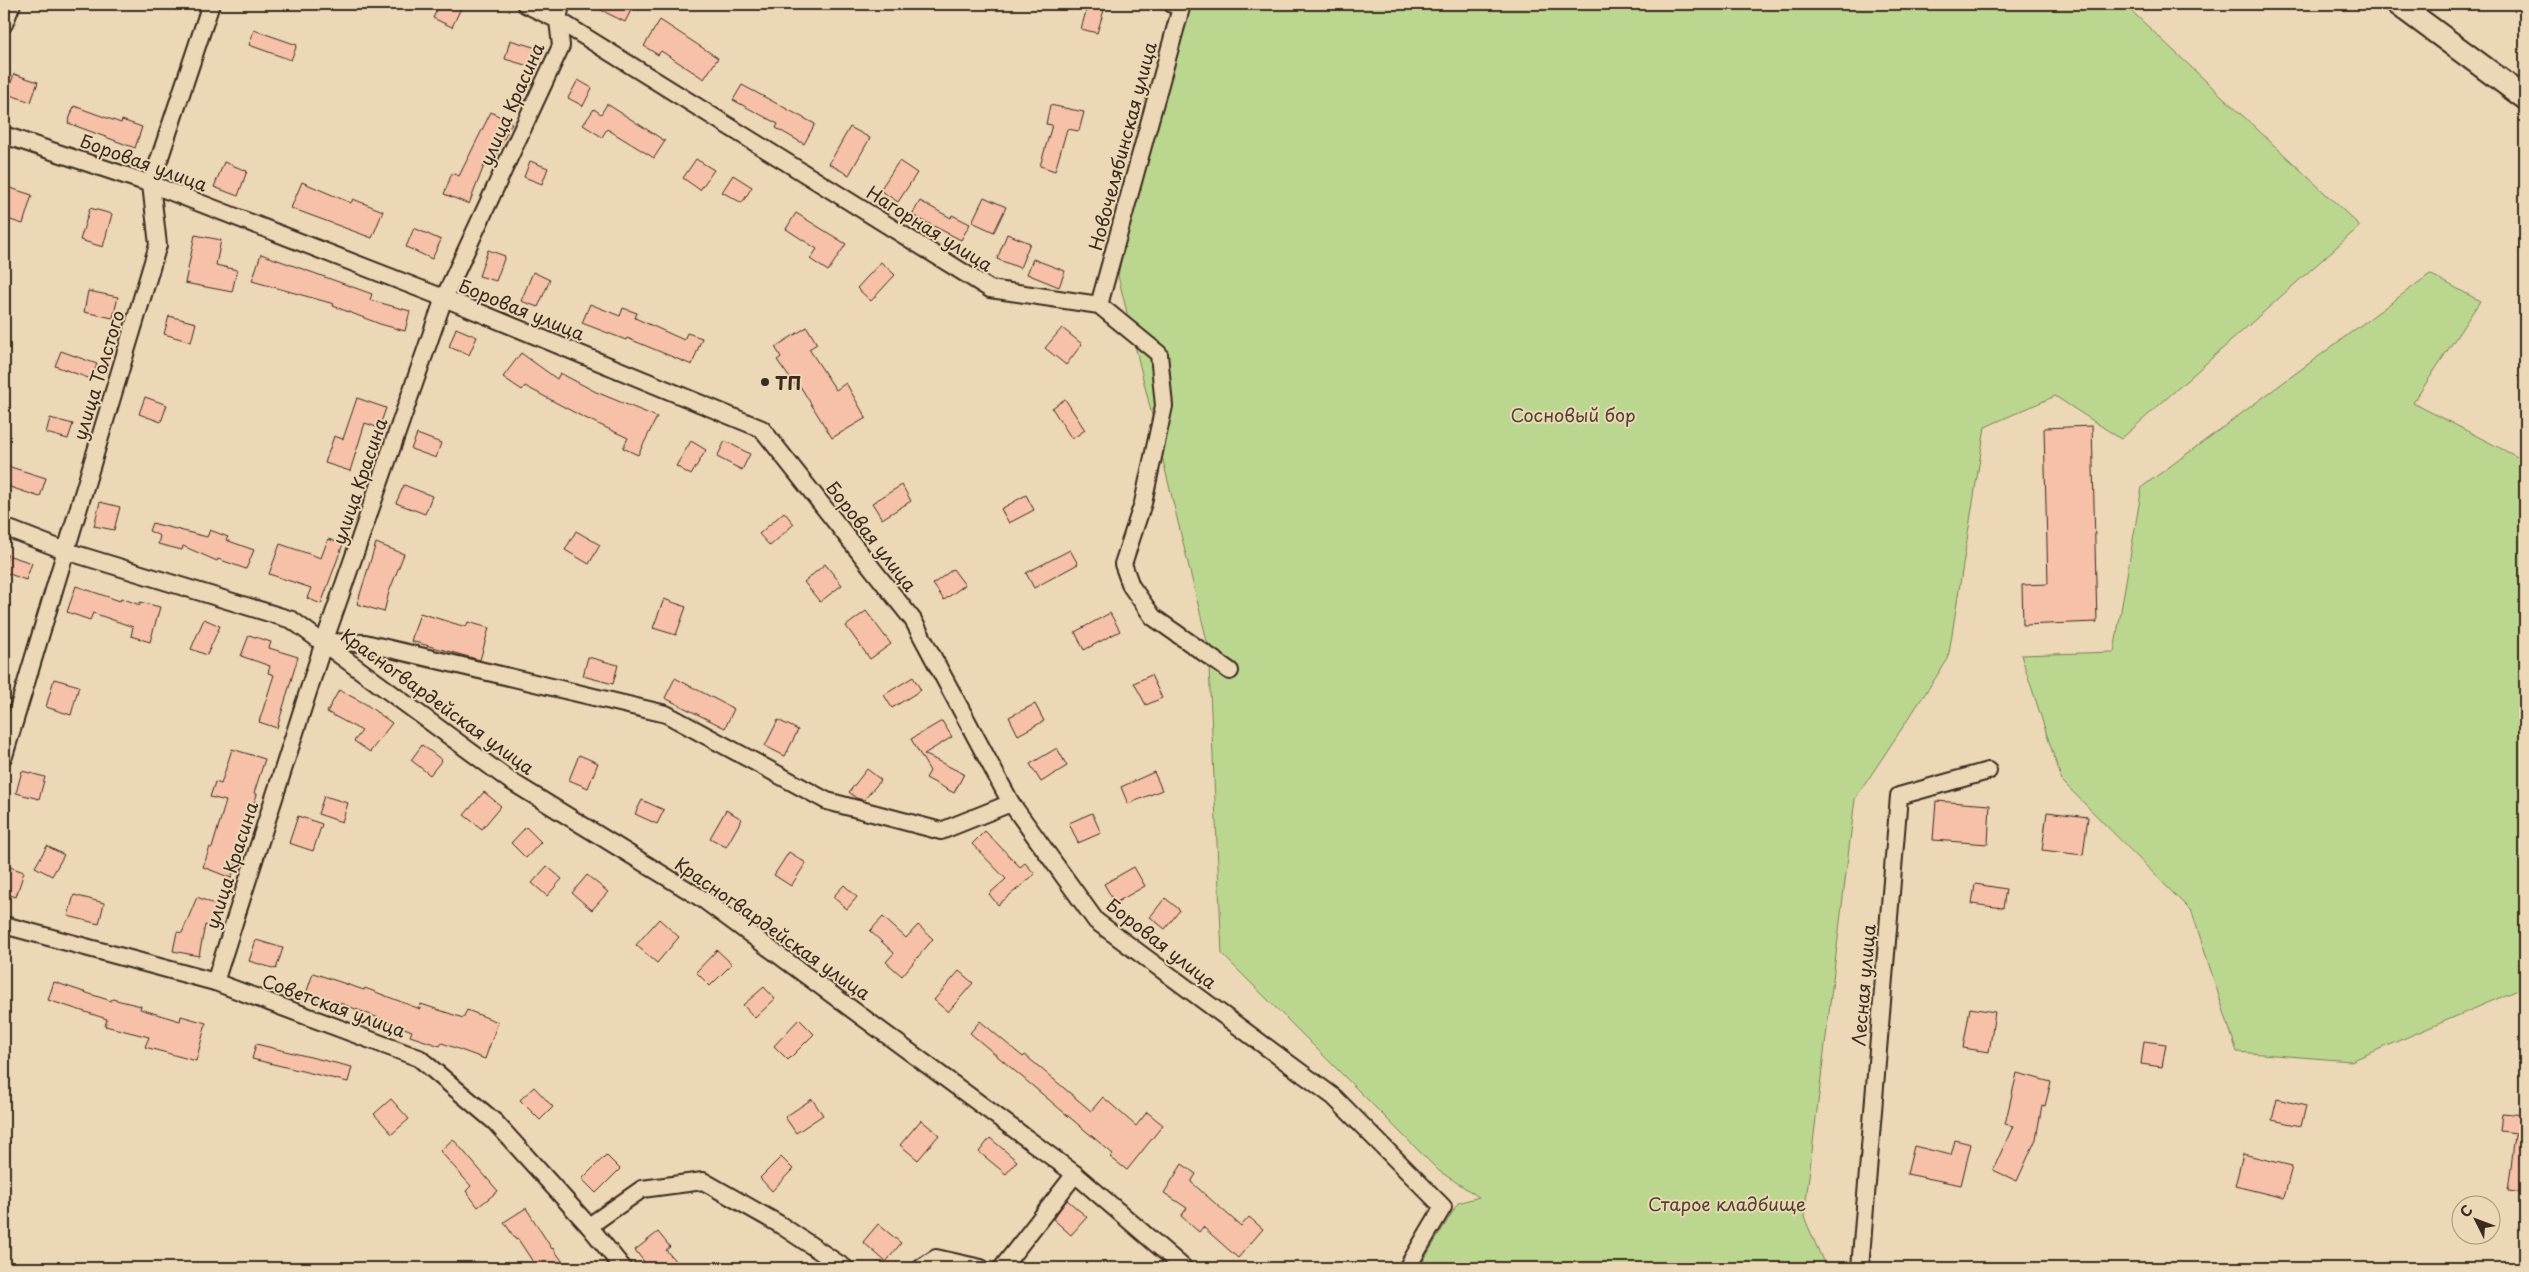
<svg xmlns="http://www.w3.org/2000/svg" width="2529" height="1272" viewBox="0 0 2529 1272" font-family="'Playpen Sans',sans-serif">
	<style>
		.green { fill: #bbd78f; stroke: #7b8056 }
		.building { fill: #f6c1a8; stroke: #3b2a1e }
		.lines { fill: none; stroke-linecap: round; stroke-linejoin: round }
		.street-casing { stroke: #3b2a1e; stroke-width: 20 }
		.secondary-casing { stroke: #3b2a1e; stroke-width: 26 }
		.street { stroke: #ecd7b6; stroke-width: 16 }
		.secondary { stroke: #ecd7b6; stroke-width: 22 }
		.poi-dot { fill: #3b2a1e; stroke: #ecd7b6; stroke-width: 2 }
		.labels { text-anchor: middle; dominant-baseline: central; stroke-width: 4; stroke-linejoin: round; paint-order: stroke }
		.street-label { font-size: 18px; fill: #3b2a1e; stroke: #ecd7b6 }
		.poi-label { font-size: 18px; font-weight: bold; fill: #3b2a1e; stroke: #ecd7b6; text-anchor: start }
		.park-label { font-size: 18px; fill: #4e442f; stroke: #ecd7b6 }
	</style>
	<rect width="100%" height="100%" fill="#ecd7b6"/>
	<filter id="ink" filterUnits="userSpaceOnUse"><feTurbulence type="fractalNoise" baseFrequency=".02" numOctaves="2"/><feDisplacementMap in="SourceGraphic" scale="10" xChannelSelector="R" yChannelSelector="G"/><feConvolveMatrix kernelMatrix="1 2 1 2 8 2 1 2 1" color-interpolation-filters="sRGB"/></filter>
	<g filter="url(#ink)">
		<g class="green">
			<polygon points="1174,4 2124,4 2360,226 2121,439 2055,396 1985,427 1948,659 1855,799 1804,1217 1826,1268 1419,1268 1458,1203 1479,1197 1439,1171 1222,954 1208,645 1118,276"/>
			<polygon points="2430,274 2480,301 2413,403 2525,461 2525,987 2351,1061 2237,1052 2192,912 2062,781 2021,655 2114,652 2142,487"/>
		</g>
		<g class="building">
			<polygon points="440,4 463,4 452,27 433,18"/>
			<polygon points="589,4 634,4 625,22"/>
			<polygon points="1088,4 1105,7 1097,33 1081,29"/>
			<polygon points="660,20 718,58 704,79 661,51 658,55 644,46"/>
			<polygon points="254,30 297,45 291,60 249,45"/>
			<polygon points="510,40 540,49 535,68 505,59"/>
			<polygon points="14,74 38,82 31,102 7,94"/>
			<polygon points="578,80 592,88 583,106 568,98"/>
			<polygon points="742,85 815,124 804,144 776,128 778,124 733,100"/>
			<polygon points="607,104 665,141 654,158 607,129 602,137 583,125 594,109 601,114"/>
			<polygon points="1050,105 1084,112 1079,131 1067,129 1055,171 1040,166 1052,125 1046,124"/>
			<polygon points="74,106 121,123 122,120 142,127 135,148 68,123"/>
			<polygon points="491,112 512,123 490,166 485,163 469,204 444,194 452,173 459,176"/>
			<polygon points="850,127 870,138 849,175 829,164"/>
			<polygon points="696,159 714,170 700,190 683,178"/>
			<polygon points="530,161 548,168 542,184 524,177"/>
			<polygon points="899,161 917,173 898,202 880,190"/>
			<polygon points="224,162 247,171 238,196 214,187"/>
			<polygon points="733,175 752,187 742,203 722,192"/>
			<polygon points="302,182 351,203 353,199 383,211 372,238 291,208"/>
			<polygon points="4,186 32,195 23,224 4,218"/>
			<polygon points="984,197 1006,207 994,232 972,222"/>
			<polygon points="920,201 951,218 952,215 970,224 961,240 912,215"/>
			<polygon points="90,208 112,214 103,247 80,240"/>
			<polygon points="796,213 846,244 828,271 810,259 817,249 786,229"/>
			<polygon points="414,228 441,240 432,259 406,247"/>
			<polygon points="1007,234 1030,243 1020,268 997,259"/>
			<polygon points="195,235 221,240 216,265 237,270 232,292 185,283"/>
			<polygon points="488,250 505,256 496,281 479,276"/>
			<polygon points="261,254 372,294 370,300 410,311 405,331 380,324 333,306 334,304 252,281"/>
			<polygon points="1033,259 1065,271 1059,287 1027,274"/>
			<polygon points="881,262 895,275 871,301 857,288"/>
			<polygon points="533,272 550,280 538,307 521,301"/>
			<polygon points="88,291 118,297 113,318 84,312"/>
			<polygon points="590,304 620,316 623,308 637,313 635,318 684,340 687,333 702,338 692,365 627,338 626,340 582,323"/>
			<polygon points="169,316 196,323 191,342 164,334"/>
			<polygon points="807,327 817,344 809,349 836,390 846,383 866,418 832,438 800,386 797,388 777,360 781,357 775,347"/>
			<polygon points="456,328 477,337 469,355 449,347"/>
			<polygon points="1062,328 1082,344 1066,365 1045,348"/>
			<polygon points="61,351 97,364 91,379 55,366"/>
			<polygon points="521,353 557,379 560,373 596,392 657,417 638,455 623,448 628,438 581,416 525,386 522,390 503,377"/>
			<polygon points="145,397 167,405 161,422 139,414"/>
			<polygon points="357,398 386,408 379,428 365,423 350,471 325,463 334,436 343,439"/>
			<polygon points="1065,399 1085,430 1072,439 1052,408"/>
			<polygon points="50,418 73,424 68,439 46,433"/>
			<polygon points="2092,426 2097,622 2023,625 2022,585 2048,584 2044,428"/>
			<polygon points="417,434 441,443 436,458 411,449"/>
			<polygon points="691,441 706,450 691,475 676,466"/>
			<polygon points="725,441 750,454 742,470 717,457"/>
			<polygon points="4,465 46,478 40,497 4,485"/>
			<polygon points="404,485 432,496 425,514 396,503"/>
			<polygon points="902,485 911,501 882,519 872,503"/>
			<polygon points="1026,495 1034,510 1009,523 1001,509"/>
			<polygon points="100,502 120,507 114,530 94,526"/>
			<polygon points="784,512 794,524 770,546 759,534"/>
			<polygon points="152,523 207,537 210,530 228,537 226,540 254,550 246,569 218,559 217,561 183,546 182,550 158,544 160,536 149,531"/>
			<polygon points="576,531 600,545 589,564 565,550"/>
			<polygon points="328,539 343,544 321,604 307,598 311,588 269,574 280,544 321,558"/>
			<polygon points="376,543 404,554 389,592 384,612 357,604"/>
			<polygon points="1070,550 1078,564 1034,588 1026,573"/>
			<polygon points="7,555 32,563 26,580 4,572"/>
			<polygon points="825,564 842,585 820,602 804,582"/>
			<polygon points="953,569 965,585 944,600 933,584"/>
			<polygon points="76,586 120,601 121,598 140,605 140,602 160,607 150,642 131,636 133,627 93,613 90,620 67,612"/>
			<polygon points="664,599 686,607 676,635 653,628"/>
			<polygon points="866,611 891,644 870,659 846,626"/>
			<polygon points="420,613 466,627 468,622 489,628 480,660 411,641"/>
			<polygon points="1110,613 1120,631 1084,650 1075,632"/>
			<polygon points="204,619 220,626 207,655 191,649"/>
			<polygon points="249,635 271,642 269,648 298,657 277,728 259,722 274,675 268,673 270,666 241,656"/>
			<polygon points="588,657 618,665 613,684 583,676"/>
			<polygon points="1151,675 1162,698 1146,705 1134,683"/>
			<polygon points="913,677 921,690 892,708 884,695"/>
			<polygon points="675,678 734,709 725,728 665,698"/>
			<polygon points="54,679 79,686 71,715 46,707"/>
			<polygon points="339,690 364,703 392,723 370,752 354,741 362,731 327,712"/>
			<polygon points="1035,704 1044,721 1018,735 1009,717"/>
			<polygon points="778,720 798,730 785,756 765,746"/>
			<polygon points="942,721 952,737 924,754 964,774 954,793 926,778 930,771 911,739"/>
			<polygon points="422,745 442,760 430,775 411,760"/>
			<polygon points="1057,748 1067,766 1041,782 1030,764"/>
			<polygon points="232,749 265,759 254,793 257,794 247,827 249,828 231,878 203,867 210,847 212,848 226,801 210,797 215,782 221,784"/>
			<polygon points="579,755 598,763 588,788 569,780"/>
			<polygon points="867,769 881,780 864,800 856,798 849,792"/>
			<polygon points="22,771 45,777 39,799 16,793"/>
			<polygon points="1154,772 1162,790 1128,804 1121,787"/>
			<polygon points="484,792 501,806 482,829 464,815"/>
			<polygon points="324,796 348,803 342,822 318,814"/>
			<polygon points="642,800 664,810 657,824 635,814"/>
			<polygon points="1936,801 1990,805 1988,844 1933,840"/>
			<polygon points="726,810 742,819 726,847 710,838"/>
			<polygon points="2047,812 2088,817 2083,855 2042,850"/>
			<polygon points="1092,813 1101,833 1078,843 1069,823"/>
			<polygon points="298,816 322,824 313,851 289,843"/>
			<polygon points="526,827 541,842 526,858 511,843"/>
			<polygon points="985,831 1020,867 1025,863 1035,874 998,905 989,894 1006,879 972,844"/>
			<polygon points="47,846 64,855 52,876 35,867"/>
			<polygon points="789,852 806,863 791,886 774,875"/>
			<polygon points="4,865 24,872 16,897 4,893"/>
			<polygon points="547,866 562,879 547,896 532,883"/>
			<polygon points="1134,867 1145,886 1115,903 1104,884"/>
			<polygon points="587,875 608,892 592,910 572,893"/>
			<polygon points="1975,884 2006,889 2003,908 1972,904"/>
			<polygon points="844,885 857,897 847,909 833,897"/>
			<polygon points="74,895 104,903 99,924 68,916"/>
			<polygon points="197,897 221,907 212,928 205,925 199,956 173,951 177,932 182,933"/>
			<polygon points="1165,898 1180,910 1165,929 1150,917"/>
			<polygon points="883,917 906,938 918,925 933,939 902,976 886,962 894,953 870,931"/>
			<polygon points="659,919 679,937 657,963 636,945"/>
			<polygon points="256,940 283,948 276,969 249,961"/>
			<polygon points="717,950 732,964 710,986 696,972"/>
			<polygon points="959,971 973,983 948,1012 934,1000"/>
			<polygon points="313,973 364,990 365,988 420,1009 421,1004 463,1018 467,1010 498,1022 485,1059 442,1043 440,1046 410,1036 412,1031 335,1001 333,1006 305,997"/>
			<polygon points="54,982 111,1001 112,999 141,1006 140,1009 180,1021 181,1016 206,1023 196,1061 145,1047 149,1037 105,1026 107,1019 48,1000"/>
			<polygon points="764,987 775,999 755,1018 743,1005"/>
			<polygon points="1970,1008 1995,1012 1989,1052 1963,1048"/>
			<polygon points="799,1019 814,1034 788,1060 774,1046"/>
			<polygon points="980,1021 1023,1057 1025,1055 1091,1111 1103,1097 1136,1126 1147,1112 1163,1125 1127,1170 1110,1157 1113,1154 970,1033"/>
			<polygon points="2144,1041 2166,1044 2162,1067 2141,1064"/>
			<polygon points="256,1044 352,1067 348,1082 252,1059"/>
			<polygon points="2017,1073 2051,1082 2045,1106 2042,1105 2036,1139 2017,1181 1993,1170 2013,1126 2005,1124"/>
			<polygon points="534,1087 553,1107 540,1120 520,1100"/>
			<polygon points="391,1099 409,1119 392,1134 374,1114"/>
			<polygon points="812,1099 823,1115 796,1133 785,1117"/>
			<polygon points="2277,1099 2306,1106 2301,1126 2272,1120"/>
			<polygon points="2502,1113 2525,1115 2525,1134 2500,1131"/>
			<polygon points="921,1120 939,1135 918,1160 900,1145"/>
			<polygon points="2515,1135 2525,1136 2525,1193 2508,1191"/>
			<polygon points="990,1138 1017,1161 1006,1174 979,1152"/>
			<polygon points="453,1139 498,1191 478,1207 466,1191 471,1186 440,1151"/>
			<polygon points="1955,1140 1971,1144 1961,1185 1907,1174 1914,1146 1951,1155"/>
			<polygon points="2243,1154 2292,1166 2284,1198 2235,1186"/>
			<polygon points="606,1155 620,1169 596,1193 582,1179"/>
			<polygon points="781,1157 793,1169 772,1191 760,1178"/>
			<polygon points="1182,1164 1196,1174 1191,1182 1241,1226 1249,1217 1263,1229 1238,1258 1203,1227 1199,1232 1181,1216 1187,1208 1164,1193"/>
			<polygon points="1067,1200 1087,1217 1071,1235 1053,1219"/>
			<polygon points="526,1208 552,1249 553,1248 567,1268 537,1268 518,1239 516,1240 504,1222"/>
			<polygon points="878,1224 901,1243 886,1262 863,1242"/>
			<polygon points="658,1232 670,1247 666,1250 681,1268 649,1268 635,1250"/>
		</g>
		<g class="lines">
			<g class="street-casing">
				<g id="street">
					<polyline points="525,4 558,20 990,289 1099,305 1159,354 1164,406 1143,503 1123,564 1131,586 1153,617 1230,671"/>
					<polyline points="4,24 12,4"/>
					<polyline points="4,135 151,184 444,298 762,429 913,620 1011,803 1096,921 1334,1097 1443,1207 1407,1268"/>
					<polyline points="1099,305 1181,8 1172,4"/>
					<polyline points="4,527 66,551 292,620 509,780 704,900 1075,1174 1184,1268"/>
					<polyline points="324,642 365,643 666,714 827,801 941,831 1011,803"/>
					<polyline points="4,756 158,245 151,184 211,4"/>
					<polyline points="4,925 215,982 419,1058 495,1122 589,1226 623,1268"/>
					<polyline points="215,982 324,642 444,298 561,46 558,20 561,4"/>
					<polyline points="589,1226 642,1189 703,1181 779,1224 845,1268"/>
					<polyline points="921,1268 936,1258 981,1268"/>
					<polyline points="1002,1268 1075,1174"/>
					<polyline points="1860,1268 1899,796 1988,771"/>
				</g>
			</g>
			<g class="secondary-casing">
				<polyline id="secondary" points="2398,4 2525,98"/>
			</g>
			<use href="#street" class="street"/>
			<use href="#secondary" class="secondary"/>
		</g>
	</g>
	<circle class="poi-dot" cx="765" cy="382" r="5"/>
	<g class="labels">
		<g class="street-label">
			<text transform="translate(511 104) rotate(-66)">улица Красина</text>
			<text transform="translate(1122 146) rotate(-75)">Новочелябинская улица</text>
			<text transform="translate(144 162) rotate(20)">Боровая улица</text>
			<text transform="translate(930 228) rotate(32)">Нагорная улица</text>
			<text transform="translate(522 309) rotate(22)">Боровая улица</text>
			<text transform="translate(98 375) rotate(-73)">улица Толстого</text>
			<text transform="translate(359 481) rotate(-71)">улица Красина</text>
			<text transform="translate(872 536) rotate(52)">Боровая улица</text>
			<text transform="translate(438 701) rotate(36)">Красногвардейская улица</text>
			<text transform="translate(231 865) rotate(-72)">улица Красина</text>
			<text transform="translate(773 928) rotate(35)">Красногвардейская улица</text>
			<text transform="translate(1162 943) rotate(38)">Боровая улица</text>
			<text transform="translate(1863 985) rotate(-85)">Лесная улица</text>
			<text transform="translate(334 1005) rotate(20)">Советская улица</text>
		</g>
		<g class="poi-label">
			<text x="775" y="382">ТП</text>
		</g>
		<g class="park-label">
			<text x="1573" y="414">Сосновый бор</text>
			<text x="1727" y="1203">Старое кладбище</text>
		</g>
	</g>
	<rect width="2529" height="1272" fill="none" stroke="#ecd7b6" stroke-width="20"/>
	<rect x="10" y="10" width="2509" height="1252" fill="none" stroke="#3b2a1e" stroke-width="2" filter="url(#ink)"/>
	<g transform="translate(2476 1220) rotate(312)"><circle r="24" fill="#ecd7b6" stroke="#a59279"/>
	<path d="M0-4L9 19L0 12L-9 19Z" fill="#3b2a1e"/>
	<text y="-8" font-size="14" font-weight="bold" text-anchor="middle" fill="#3b2a1e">С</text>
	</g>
</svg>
